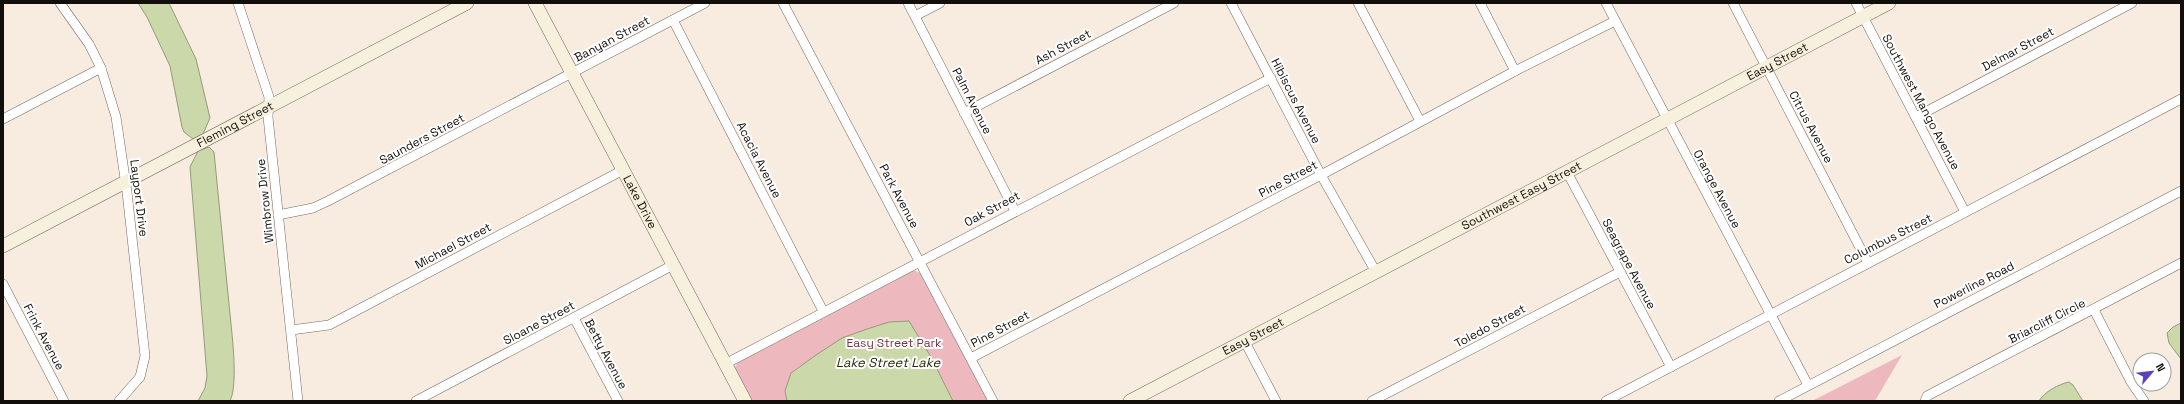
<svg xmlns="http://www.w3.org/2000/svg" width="2184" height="404" viewBox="0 0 2184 404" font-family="'Space Grotesk',sans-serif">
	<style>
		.green { fill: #edb9bf }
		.water { fill: #cbd8a9; stroke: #949b7a }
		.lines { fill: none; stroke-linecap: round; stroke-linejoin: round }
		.street-casing { stroke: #746a60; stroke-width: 10 }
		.secondary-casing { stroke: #746a60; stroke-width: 14 }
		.street { stroke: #fff; stroke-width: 9 }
		.secondary { stroke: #f6f0dc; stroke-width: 13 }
		.labels { text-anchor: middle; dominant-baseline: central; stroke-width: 4; stroke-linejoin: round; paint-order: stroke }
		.street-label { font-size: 12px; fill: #120e0b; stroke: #fff }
		.park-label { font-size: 12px; fill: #763440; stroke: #fff }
		.water-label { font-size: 13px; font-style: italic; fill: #262d09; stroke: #fff }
	</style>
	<rect width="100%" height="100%" fill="#f8ece1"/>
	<g class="green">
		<polygon points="908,271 916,271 923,275 989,401 748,401 734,368 740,360"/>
		<polygon points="1902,355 1875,401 1812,401"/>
	</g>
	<g class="water">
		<polygon points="138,3 169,3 196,59 210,118 203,134 193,139 184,132 182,127 170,66 147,17"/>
		<path d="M209 147 214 152C219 203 224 254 229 304 231 327 239 383 230 401H198L205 388 207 376 190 167 198 151Z"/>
		<polygon points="909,321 931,357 953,401 787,401 785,391 791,373 816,355 842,338 867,329 889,322"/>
		<polygon points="2181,323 2181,359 2169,343 2167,333 2173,327"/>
		<path d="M2069 382 2073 385 2083 401H2039C2044 392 2059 384 2069 382Z"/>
	</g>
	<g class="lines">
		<g class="street-casing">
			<g id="street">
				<polyline points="60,3 89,44 101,68 116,117 127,192 145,356 140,377 119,401"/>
				<polyline points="238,3 269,97 268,117 298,401"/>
				<polyline points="783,3 993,401"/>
				<polyline points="908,3 1015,211"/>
				<polyline points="1231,3 1321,175 1376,272"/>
				<polyline points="1358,3 1420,121"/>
				<polyline points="1480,3 1515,71"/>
				<polyline points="1606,3 1808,385"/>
				<polyline points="1733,3 1868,263"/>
				<polyline points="1856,3 1965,212"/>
				<polyline points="915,16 940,3"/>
				<polyline points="673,20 823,311"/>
				<polyline points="964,113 1174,3"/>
				<polyline points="1916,117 2132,3"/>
				<polyline points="3,119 101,68"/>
				<polyline points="1567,172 1671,367"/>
				<polyline points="278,215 313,208 328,201 705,3"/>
				<polyline points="3,284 64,401"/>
				<polyline points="2094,310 2131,382 2144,401"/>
				<polyline points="574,318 618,401"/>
				<polyline points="291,330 329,325 623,170"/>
				<polyline points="1245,342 1276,401"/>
				<polyline points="971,358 1321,175 1515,71 1615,21"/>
				<polyline points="725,364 1271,78"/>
				<polyline points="416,401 673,265"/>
				<polyline points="1372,401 1620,272"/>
				<polyline points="1606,401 2181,99"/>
				<polyline points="1779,401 2181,191"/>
				<polyline points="1925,401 1927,396 2181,263"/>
			</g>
		</g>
		<g class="secondary-casing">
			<g id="secondary">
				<path id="s1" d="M535 3 745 401"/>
				<path id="s2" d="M3 246 467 3"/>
				<path id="s3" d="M1130 401 1889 3"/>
			</g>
		</g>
		<use href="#street" class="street"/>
		<use href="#secondary" class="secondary"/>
	</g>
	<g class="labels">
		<g class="street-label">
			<text transform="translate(612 39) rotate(-28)">Banyan Street</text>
			<text transform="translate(1063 47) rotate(-28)">Ash Street</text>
			<text transform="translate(2018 49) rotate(-28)">Delmar Street</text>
			<text stroke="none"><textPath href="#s3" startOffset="731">Easy Street</textPath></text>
			<text transform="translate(972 101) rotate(63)">Palm Avenue</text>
			<text transform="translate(1296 101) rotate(63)">Hibiscus Avenue</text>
			<text transform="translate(1921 102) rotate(62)">Southwest Mango Avenue</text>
			<text stroke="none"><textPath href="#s2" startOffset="262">Fleming Street</textPath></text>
			<text transform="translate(1811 127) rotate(62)">Citrus Avenue</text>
			<text transform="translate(422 139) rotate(-28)">Saunders Street</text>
			<text transform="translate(759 160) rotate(63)">Acacia Avenue</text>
			<text transform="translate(1288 179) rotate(-28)">Pine Street</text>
			<text transform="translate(1717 189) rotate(62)">Orange Avenue</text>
			<text transform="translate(899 196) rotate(62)">Park Avenue</text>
			<text stroke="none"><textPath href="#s3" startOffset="442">Southwest Easy Street</textPath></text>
			<text transform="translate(139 198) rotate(83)">Layport Drive</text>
			<text transform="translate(265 201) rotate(-96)">Wimbrow Drive</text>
			<text stroke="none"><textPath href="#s1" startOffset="225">Lake Drive</textPath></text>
			<text transform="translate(992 209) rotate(-28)">Oak Street</text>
			<text transform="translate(1888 239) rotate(-27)">Columbus Street</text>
			<text transform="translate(453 246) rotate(-28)">Michael Street</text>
			<text transform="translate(1629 264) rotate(62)">Seagrape Avenue</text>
			<text transform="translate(1974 285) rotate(-27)">Powerline Road</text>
			<text transform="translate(2047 321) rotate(-27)">Briarcliff Circle</text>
			<text transform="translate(539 323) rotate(-28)">Sloane Street</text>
			<text transform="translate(1490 326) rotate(-28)">Toledo Street</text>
			<text transform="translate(1000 329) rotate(-28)">Pine Street</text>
			<text transform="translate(44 337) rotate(62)">Frink Avenue</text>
			<text stroke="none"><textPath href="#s3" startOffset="139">Easy Street</textPath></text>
			<text transform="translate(606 354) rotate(62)">Betty Avenue</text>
		</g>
		<g class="park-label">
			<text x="894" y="343">Easy Street Park</text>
		</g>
		<g class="water-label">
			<text x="888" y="362">Lake Street Lake</text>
		</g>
	</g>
	<rect width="2184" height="404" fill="none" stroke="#120e0b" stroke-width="8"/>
	<g transform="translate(2152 372) rotate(62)"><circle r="19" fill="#ffffff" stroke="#a09f9d"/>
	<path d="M0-3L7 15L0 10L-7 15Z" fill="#5d43bb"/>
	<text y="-6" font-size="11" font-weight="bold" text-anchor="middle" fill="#120e0b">N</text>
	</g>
</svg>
